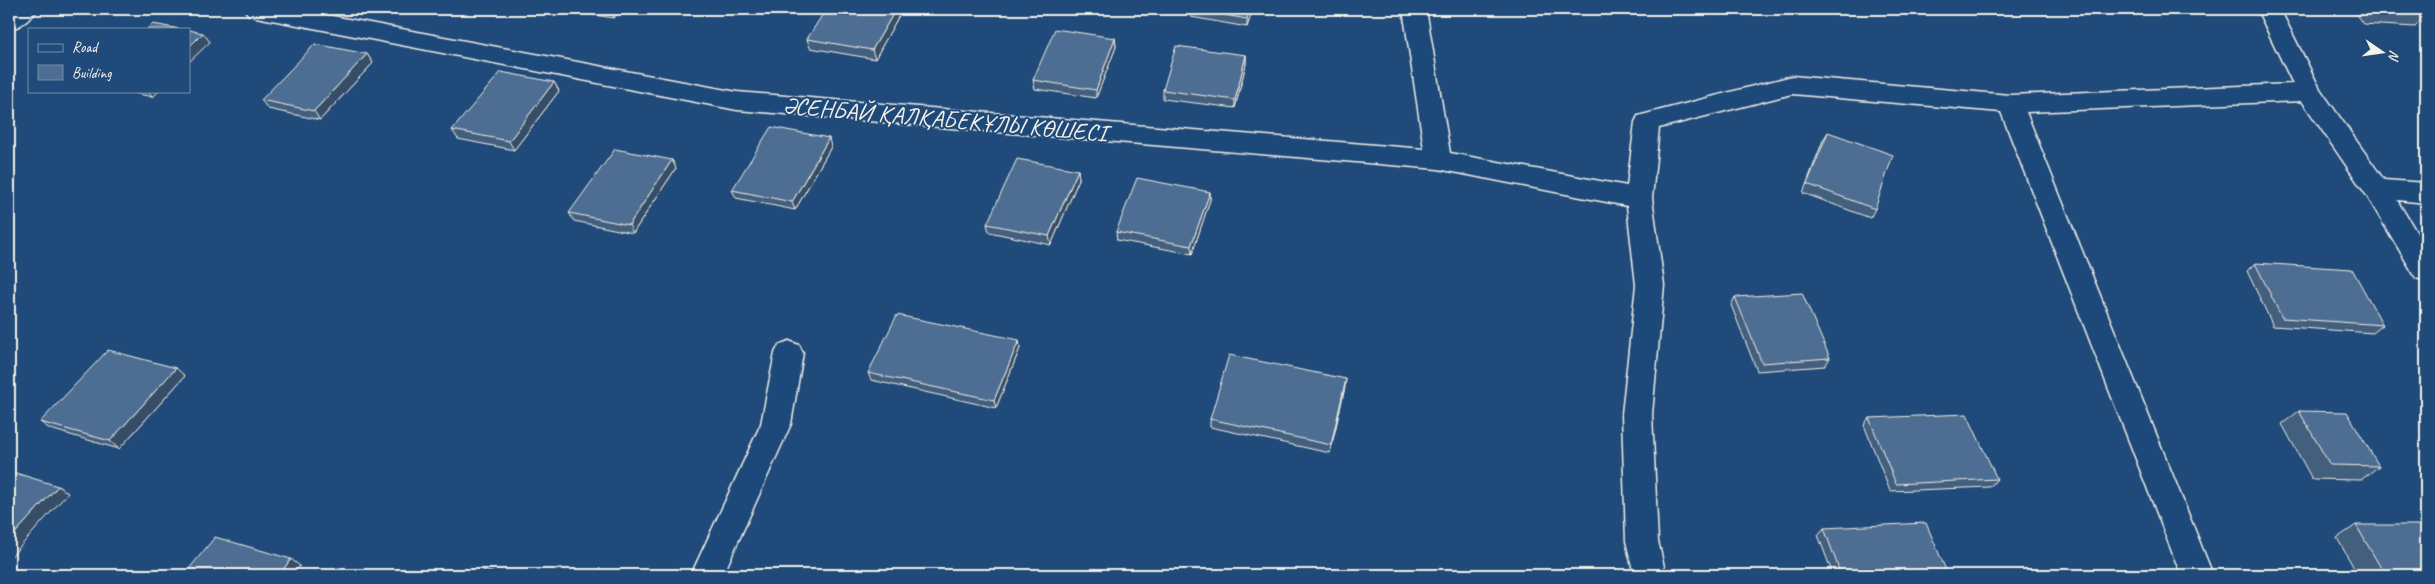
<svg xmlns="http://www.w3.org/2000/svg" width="2435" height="584" viewBox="0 0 2435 584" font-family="Caveat,sans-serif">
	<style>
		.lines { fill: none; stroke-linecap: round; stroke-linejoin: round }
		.minor-casing { stroke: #f4f1e8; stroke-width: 3 }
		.minor { fill: #1f4a7a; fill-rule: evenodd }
		.wall { fill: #425f7e; stroke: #f4f1e8 }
		.shaded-wall { fill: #364d66; stroke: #f4f1e8 }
		.building { fill: #4d6e92; stroke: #f4f1e8 }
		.labels { text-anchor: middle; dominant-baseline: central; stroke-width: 4; stroke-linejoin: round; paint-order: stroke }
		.street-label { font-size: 24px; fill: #f4f1e8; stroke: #1f4a7a }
	</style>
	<rect width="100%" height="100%" fill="#1f4a7a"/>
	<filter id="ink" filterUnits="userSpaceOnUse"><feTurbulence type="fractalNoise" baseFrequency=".02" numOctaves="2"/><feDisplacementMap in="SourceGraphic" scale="10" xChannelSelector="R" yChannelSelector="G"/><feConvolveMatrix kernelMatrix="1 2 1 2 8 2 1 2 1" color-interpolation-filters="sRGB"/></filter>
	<g filter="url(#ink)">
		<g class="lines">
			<g class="minor-casing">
				<g id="minor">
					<path d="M11 9H38C31 19 20 27 9 30V10Z"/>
					<polygon points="244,9 295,9 737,92 1424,149 1403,9 1426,9 1450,153 1627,186 1635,122 1638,116 1792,76 2010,95 2293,84 2257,9 2280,9 2320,89 2384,180 2426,183 2426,203 2397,200 2426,248 2426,281 2416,278 2367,196 2302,101 2026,112 2213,575 2181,575 2001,112 1792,94 1659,128 1652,198 1664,285 1652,414 1658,541 1666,575 1634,575 1626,541 1622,414 1636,285 1627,206 1438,169 737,110 256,17 248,14"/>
					<polygon points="789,341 799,345 803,353 791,424 723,575 691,575 761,424 775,353 779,345"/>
				</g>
			</g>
			<use href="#minor" class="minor"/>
		</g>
		<g class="wall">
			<polygon points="560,9 621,9 614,18 561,10"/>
			<polygon points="1191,9 1253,9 1247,27 1191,17"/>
			<polygon points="2164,9 2196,9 2195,10"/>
			<polygon points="2352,9 2426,9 2426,15 2415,27 2363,24"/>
			<polygon points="902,10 875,59 810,48 807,39"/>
			<polygon points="1115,38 1116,47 1096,98 1035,89 1033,80"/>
			<polygon points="367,54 373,63 320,120 268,109 261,100"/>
			<polygon points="1246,55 1246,64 1235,108 1163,99 1163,90"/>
			<polygon points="554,82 559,91 514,150 458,139 452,130"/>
			<polygon points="125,91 159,91 153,97"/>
			<polygon points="1828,132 1875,209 1870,218 1803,193 1823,140"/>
			<polygon points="831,147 795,210 736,198 732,190"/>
			<polygon points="672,160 676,168 633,233 574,221 569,213"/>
			<polygon points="1078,170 1079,179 1051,245 989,232 987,224"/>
			<polygon points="1210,192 1210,200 1192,254 1117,240 1116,232"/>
			<polygon points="2255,263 2383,325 2373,333 2273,326 2247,271"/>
			<polygon points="1735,297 1830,358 1825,366 1757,371 1731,305"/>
			<polygon points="1019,340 1020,348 996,408 871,380 868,373"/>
			<polygon points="185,376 119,449 50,429 40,422"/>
			<polygon points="1345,387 1330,453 1210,427 1210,419"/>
			<polygon points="2299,411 2379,466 2361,480 2312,479 2282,424"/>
			<polygon points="1869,418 1997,479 1990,487 1890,491 1864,425"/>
			<polygon points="2356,525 2426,575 2358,575 2337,538"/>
			<polygon points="1824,528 1948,575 1833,575 1818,535"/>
		</g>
		<g class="shaded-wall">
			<polygon points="611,9 621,9 614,18 610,10"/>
			<polygon points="896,9 901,9 902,10 875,59 872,50"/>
			<polygon points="1250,9 1253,9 1247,27 1247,19"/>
			<polygon points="203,33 210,42 189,62 189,47"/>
			<polygon points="1115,38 1116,47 1096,98 1096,90"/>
			<polygon points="367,54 373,63 320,120 314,111"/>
			<polygon points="1246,55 1246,64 1235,108 1235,100"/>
			<polygon points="554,82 559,91 514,150 509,141"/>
			<polygon points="148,91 159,91 153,97"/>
			<polygon points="829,138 831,147 795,210 792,202"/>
			<polygon points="672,160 676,168 633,233 629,225"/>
			<polygon points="1078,170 1079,179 1051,245 1049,236"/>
			<polygon points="1210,192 1210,200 1192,254 1191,246"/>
			<polygon points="1019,340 1020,348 996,408 994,400"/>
			<polygon points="176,368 185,376 119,449 110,441"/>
			<polygon points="1346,379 1345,387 1330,453 1331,445"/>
			<polygon points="58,486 68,493 9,559 9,540"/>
			<polygon points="291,559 300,566 292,575 279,575"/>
		</g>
		<g class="building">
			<polygon points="826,9 896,9 872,50 807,39"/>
			<polygon points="1191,9 1250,9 1247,19"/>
			<polygon points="2383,9 2426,9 2426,11"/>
			<polygon points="153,24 180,29 147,29"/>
			<polygon points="1055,29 1115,38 1096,90 1033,80"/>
			<polygon points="189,30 203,33 189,47"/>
			<polygon points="315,44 367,54 314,111 261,100"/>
			<polygon points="1176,46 1246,55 1235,100 1163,90"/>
			<polygon points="501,72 554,82 509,141 452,130"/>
			<polygon points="771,127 829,138 792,202 732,190"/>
			<polygon points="1828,132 1893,155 1875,209 1807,184"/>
			<polygon points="615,149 672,160 629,225 569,213"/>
			<polygon points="1017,159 1078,170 1049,236 987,224"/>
			<polygon points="1137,178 1210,192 1191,246 1116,232"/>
			<polygon points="2255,263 2352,269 2383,325 2282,318"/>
			<polygon points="1802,293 1830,358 1762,363 1735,297"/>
			<polygon points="897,315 1019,340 994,400 868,373"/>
			<polygon points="108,350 176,368 110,441 40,422"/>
			<polygon points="1229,355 1346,379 1331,445 1210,419"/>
			<polygon points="2299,411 2347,412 2379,466 2330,465"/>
			<polygon points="1967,414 1997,479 1896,484 1869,418"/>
			<polygon points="9,471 58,486 9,540"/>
			<polygon points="1926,523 1948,575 1841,575 1824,528"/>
			<polygon points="2356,525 2426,525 2426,575 2385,575"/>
			<polygon points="215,537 291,559 279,575 184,575"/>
			<polygon points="484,570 502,575 480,575"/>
		</g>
	</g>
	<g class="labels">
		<g class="street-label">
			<text transform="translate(945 119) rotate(5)">ӘСЕНБАЙ ҚАЛҚАБЕКҰЛЫ КӨШЕСІ</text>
		</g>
	</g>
	<rect width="2435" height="584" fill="none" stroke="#1f4a7a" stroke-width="30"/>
	<rect x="15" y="15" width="2405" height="554" fill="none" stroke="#f4f1e8" stroke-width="2" filter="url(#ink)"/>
	<rect x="28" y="28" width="162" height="65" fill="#1f4a7a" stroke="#748da6"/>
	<rect x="38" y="44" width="25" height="8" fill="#1f4a7a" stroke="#748da6"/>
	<text x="72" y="52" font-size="15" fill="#f4f1e8">Road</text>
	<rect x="38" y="65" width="25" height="15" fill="#4d6e92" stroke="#748da6"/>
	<text x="72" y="78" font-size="15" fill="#f4f1e8">Building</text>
	<g transform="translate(2382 52) rotate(103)" stroke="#1f4a7a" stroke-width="4" paint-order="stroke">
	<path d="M0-4L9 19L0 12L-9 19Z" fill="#f4f1e8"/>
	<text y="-8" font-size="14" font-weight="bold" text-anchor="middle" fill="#f4f1e8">N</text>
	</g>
</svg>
